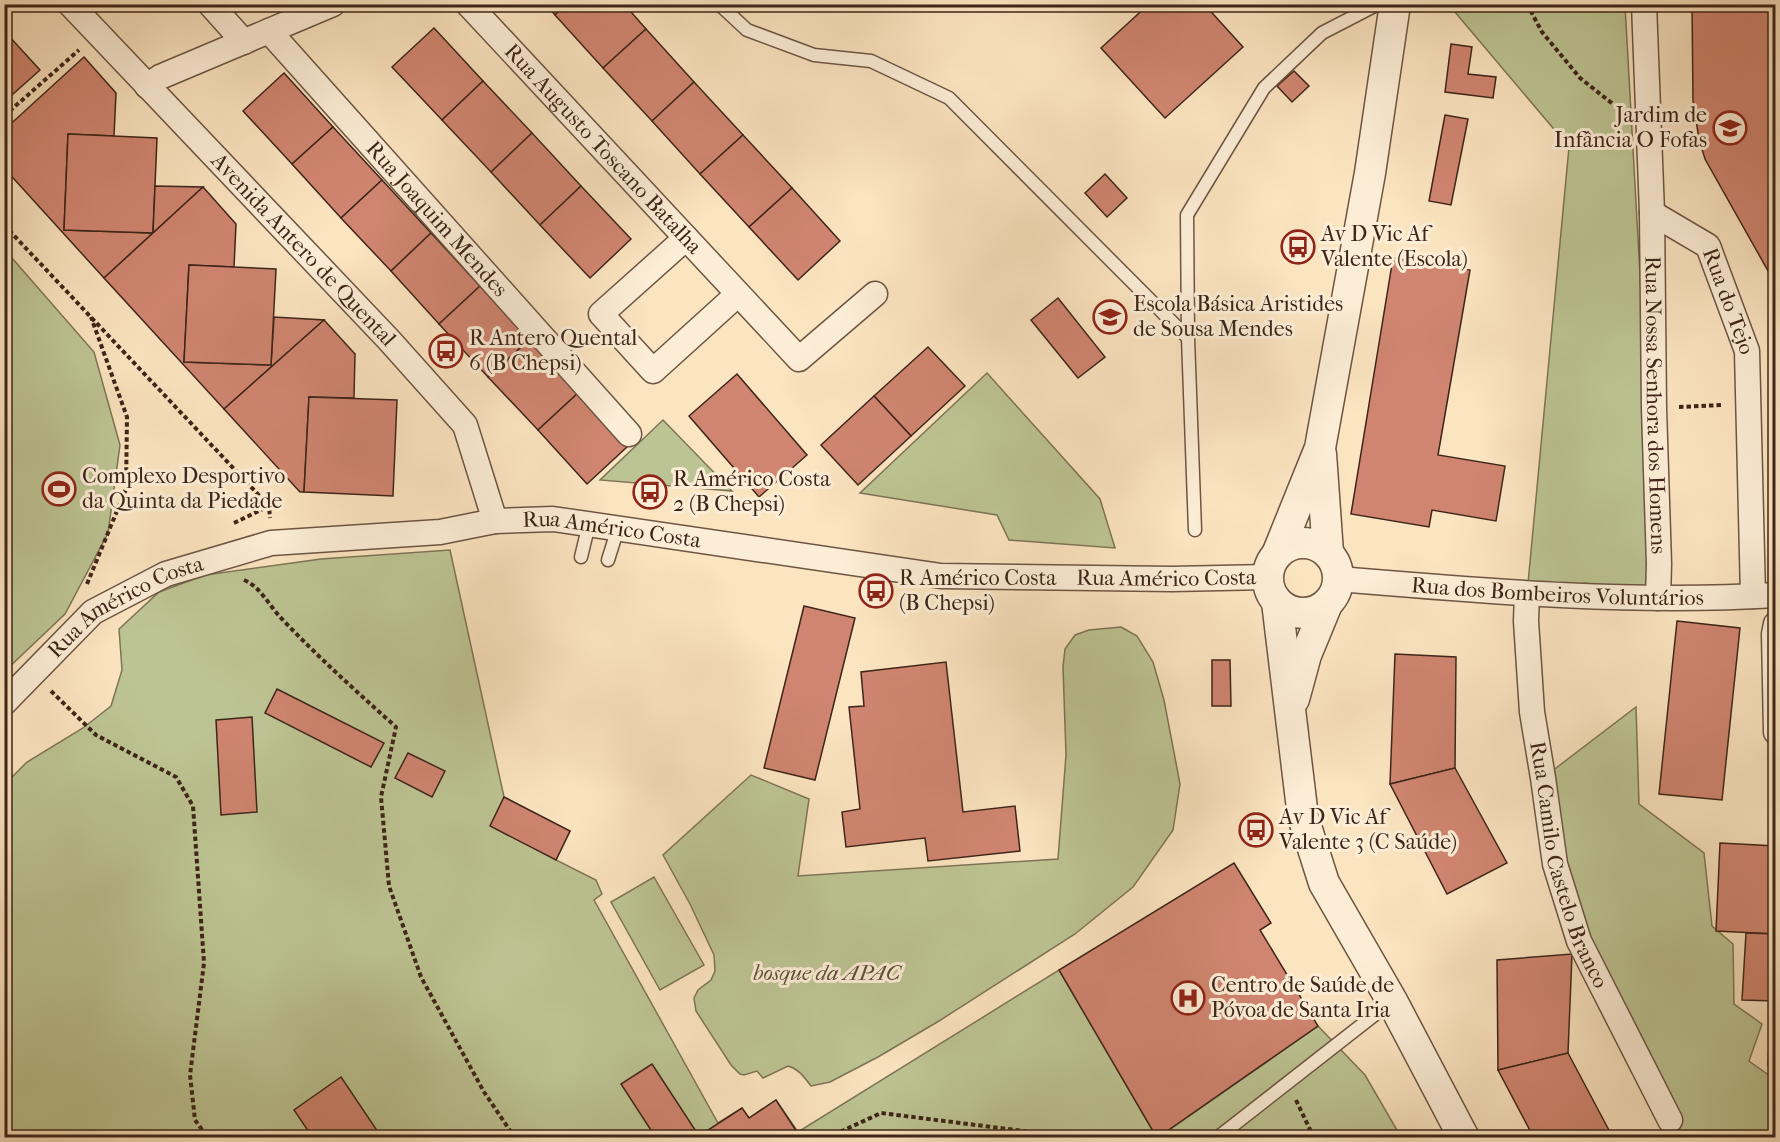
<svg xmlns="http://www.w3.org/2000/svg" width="1780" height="1142" viewBox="0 0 1780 1142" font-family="'IM FELL French Canon',serif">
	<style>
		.green { fill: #bdc493; stroke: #7e7456; stroke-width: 1.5 }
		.building { fill: #d08570; stroke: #3e2519; stroke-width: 1.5 }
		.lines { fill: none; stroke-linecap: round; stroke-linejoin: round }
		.service-casing { stroke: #6d5543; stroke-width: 15 }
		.minor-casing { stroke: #6d5543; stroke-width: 27 }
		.tertiary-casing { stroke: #6d5543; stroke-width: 33 }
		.path { stroke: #3e2519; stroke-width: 4; stroke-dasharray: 4.5 3; stroke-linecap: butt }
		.service { stroke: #fcedd6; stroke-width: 12 }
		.minor { stroke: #fcedd6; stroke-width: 24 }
		.tertiary { stroke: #fcedd6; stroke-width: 30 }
		.labels { text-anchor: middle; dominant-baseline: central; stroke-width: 6; stroke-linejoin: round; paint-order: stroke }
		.poi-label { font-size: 22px; fill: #3e2519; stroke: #fcedd6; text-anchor: start }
		.street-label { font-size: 22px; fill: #3e2519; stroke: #fcedd6 }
		.park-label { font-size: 22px; font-style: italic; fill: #5e4d38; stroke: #fcedd6 }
	</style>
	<rect width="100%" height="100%" fill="#fbe4c0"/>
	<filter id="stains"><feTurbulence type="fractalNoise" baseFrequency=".00333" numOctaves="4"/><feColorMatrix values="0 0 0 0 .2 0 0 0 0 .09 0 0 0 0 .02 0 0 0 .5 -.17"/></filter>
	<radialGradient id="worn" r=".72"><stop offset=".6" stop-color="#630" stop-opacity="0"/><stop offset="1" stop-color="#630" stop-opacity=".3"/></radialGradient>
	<g class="green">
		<polygon points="1449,5 1625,5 1658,598 1586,583 1527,594 1569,147"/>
		<polygon points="5,250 94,352 120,445 108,533 65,614 5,671"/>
		<polygon points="987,373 1100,499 1115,548 1009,540 997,515 860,493"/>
		<polygon points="663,420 732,491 600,480"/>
		<polygon points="450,550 504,797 570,831 556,860 596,880 602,894 594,900 718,1123 742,1108 749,1118 776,1100 798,1132 1059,970 1157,1138 5,1138 5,784 27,762 83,728 111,706 122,670 119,629 159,592 205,575 321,559"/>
		<path d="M1121 627 1137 636 1153 662 1164 700 1180 784 1173 830 1133 887 1075 934 939 1021 878 1057 830 1082 811 1086C804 1077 799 1069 788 1066L763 1078 757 1071 744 1075 740 1074 731 1065 696 1011 694 998 698 990 711 980 715 971 714 955 690 904 663 855 751 775 809 799 798 876 1058 859 1066 755 1063 667 1065 649 1075 635 1089 630Z"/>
		<polygon points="1636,707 1639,804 1704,853 1712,926 1733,944 1734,1004 1762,1024 1749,1061 1774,1079 1776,1089 1775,1137 1682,1137 1670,1120 1579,941 1543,778"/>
		<polygon points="654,877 704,965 660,990 611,902"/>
		<polygon points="1318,1026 1365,1075 1401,1137 1158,1138"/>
	</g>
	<g class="building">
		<polygon points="545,4 566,4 555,15"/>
		<polygon points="566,4 624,4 646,29 603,68 555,15"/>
		<polygon points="1149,4 1204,4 1243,47 1165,118 1101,48"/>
		<polygon points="1692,4 1775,4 1776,285 1705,159 1699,139 1693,101"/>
		<polygon points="434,28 483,81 442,120 392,67"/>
		<polygon points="646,29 694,82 652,121 603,68"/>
		<polygon points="4,34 7,34 40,70 4,102"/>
		<polygon points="1451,44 1472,47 1468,74 1496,77 1493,98 1445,92"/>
		<polygon points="84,57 116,93 114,136 68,134 64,230 153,233 104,278 4,168 4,130"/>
		<polygon points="1294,71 1309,86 1292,102 1277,86"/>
		<polygon points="284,73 333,127 292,164 243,111"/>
		<polygon points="483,81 532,133 491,172 442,120"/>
		<polygon points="694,82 743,135 700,174 652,121"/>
		<polygon points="1445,115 1468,119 1451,205 1429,201"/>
		<polygon points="333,127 382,180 341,218 292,164"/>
		<polygon points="532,133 581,186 540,225 491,172"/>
		<polygon points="68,134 157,138 153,233 64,230"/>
		<polygon points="743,135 792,188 749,227 700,174"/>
		<polygon points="1105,174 1127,198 1107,217 1085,193"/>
		<polygon points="382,180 431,233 391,271 341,218"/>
		<polygon points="155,186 203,187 153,233"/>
		<polygon points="581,186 631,239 590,278 540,225"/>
		<polygon points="203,187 236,224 234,267 189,265 184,362 271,365 274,317 324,320 224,409 104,278"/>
		<polygon points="792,188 840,241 798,280 749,227"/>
		<polygon points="431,233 480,286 439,324 391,271"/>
		<polygon points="1393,258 1470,270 1438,455 1505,466 1496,521 1432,510 1429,527 1351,514"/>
		<polygon points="189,265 276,269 271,365 184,362"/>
		<polygon points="480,286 529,340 488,377 439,324"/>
		<polygon points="1058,298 1105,357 1078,378 1031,320"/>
		<polygon points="324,320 355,354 354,398 309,397 304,492 300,492 224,409"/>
		<polygon points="529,340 578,393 538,430 488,377"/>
		<polygon points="928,347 965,386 911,436 874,396"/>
		<polygon points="737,374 807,455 759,497 689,416"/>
		<polygon points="578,393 627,447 587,484 538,430"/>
		<polygon points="874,396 911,436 858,485 821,445"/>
		<polygon points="309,397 397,400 393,496 304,492"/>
		<polygon points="804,606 855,618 815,780 764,768"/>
		<polygon points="1677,621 1740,628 1722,800 1659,794"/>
		<polygon points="1395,654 1456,657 1455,768 1390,784"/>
		<polygon points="1212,660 1230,660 1231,706 1212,706"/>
		<polygon points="946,662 963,812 1015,806 1020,851 928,861 925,838 846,847 842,812 860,809 849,707 864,706 861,672"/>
		<polygon points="277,689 384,743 371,767 265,713"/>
		<polygon points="252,717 257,812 221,815 216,720"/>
		<polygon points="408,753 445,771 432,797 395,778"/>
		<polygon points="1455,768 1507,863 1447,894 1390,784"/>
		<polygon points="504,797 570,831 556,860 490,826"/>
		<polygon points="1720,843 1776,846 1776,934 1716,931"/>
		<polygon points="1234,863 1271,923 1260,930 1318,1026 1157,1138 1059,970"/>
		<polygon points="1746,933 1776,934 1776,1001 1742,1000"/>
		<polygon points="1572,954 1568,1053 1498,1070 1497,960"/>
		<polygon points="1771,1001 1776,1001 1776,1065 1768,1065"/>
		<polygon points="1568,1053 1611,1134 1605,1138 1534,1138 1498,1070"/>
		<polygon points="652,1064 699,1136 742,1108 749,1118 776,1100 797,1132 789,1138 656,1138 621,1084"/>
		<polygon points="341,1077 382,1138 313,1138 294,1110"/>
	</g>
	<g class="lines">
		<g class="service-casing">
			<g id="service">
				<polyline points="719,4 747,30 814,55 871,61 949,98 1188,338"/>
				<polyline points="1195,530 1188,338 1187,215 1264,88 1322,33 1378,4"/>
				<polyline points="581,557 589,524"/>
				<polyline points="608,560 618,528"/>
				<polyline points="1217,1138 1391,1002"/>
			</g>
		</g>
		<g class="minor-casing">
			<g id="minor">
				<path id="s1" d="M70 4 389 340 465 425 495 521"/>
				<polyline points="210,4 244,42"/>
				<path id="s2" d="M468 4 799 359 875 294"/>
				<path id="s3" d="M1644 4 1652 213 1708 246 1747 351 1753 596"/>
				<path id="s4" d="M269 31 629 434"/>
				<polyline points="147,86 160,77 333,4"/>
				<path id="s5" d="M1652 213 1654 408 1659 564 1658 598"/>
				<polyline points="686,238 601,314 653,371 738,294"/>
				<path id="s6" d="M1339 579C1484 591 1630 604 1776 595"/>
				<path id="s7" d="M1527 594 1526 621 1532 712 1543 778 1555 864 1579 941 1670 1120"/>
				<polyline points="1776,624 1774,634 1776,732"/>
				<path id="s8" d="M4 703 93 612 166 574 271 543 440 532 495 521 553 519 941 576 1172 579 1268 577"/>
			</g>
		</g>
		<g class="tertiary-casing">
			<g id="tertiary">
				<polyline points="1321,454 1328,553"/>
				<circle cx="1303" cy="578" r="35"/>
				<polyline points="1278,552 1320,448 1370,173 1395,4"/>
				<polyline points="1277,602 1303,817 1324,883 1392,1001 1464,1138"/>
				<polyline points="1294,699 1306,655 1327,604"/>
			</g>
		</g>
		<g class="path">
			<polyline points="1527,4 1542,32 1580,78 1618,108 1622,108"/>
			<polyline points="4,116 79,50"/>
			<polyline points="4,225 269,506 270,518"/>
			<polyline points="1679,407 1722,405"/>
			<polyline points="234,523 269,506"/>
			<path d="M244 580C261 587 269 606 282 619 318 657 357 692 396 727L381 797 389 886 421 977 484 1092 515 1138"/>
			<polyline points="87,584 126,489 127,417 91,317"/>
			<polyline points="51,691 96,735 176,777 193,806 204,963 190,1075 195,1120 208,1138"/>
			<polyline points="1296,1100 1314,1138"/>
			<polyline points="827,1138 881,1113 1079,1138"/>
		</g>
		<use href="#service" class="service"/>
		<use href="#minor" class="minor"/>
		<use href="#tertiary" class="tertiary"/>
	</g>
	<defs>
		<g id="school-ring" transform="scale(1.725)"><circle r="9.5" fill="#fcedd6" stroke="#8f2418" stroke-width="1.5"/><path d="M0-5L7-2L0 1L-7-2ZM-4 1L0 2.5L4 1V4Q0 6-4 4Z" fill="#8f2418"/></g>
		<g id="bus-ring" transform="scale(1.725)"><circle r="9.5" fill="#fcedd6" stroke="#8f2418" stroke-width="1.5"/><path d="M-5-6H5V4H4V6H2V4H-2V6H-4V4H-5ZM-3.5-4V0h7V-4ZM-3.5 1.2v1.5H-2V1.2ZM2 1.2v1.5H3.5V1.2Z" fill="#8f2418"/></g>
		<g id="stadium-ring" transform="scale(1.725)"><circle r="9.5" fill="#fcedd6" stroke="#8f2418" stroke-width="1.5"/><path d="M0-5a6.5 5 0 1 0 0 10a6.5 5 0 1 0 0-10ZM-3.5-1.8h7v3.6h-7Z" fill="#8f2418"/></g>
		<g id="hospital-ring" transform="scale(1.725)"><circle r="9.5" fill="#fcedd6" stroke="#8f2418" stroke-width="1.5"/><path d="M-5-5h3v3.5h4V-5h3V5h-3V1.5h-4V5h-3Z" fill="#8f2418"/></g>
	</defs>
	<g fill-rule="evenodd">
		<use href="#school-ring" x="1730" y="128"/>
		<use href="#bus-ring" x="1298" y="247"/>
		<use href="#school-ring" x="1110" y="317"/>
		<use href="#bus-ring" x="446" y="351"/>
		<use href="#stadium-ring" x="59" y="489"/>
		<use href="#bus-ring" x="650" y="492"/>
		<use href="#bus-ring" x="876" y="591"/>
		<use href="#bus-ring" x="1256" y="830"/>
		<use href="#hospital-ring" x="1188" y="998"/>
	</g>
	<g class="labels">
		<g class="poi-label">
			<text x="1707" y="115" text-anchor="end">Jardim de<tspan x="1707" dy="25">Infância O Fofas</tspan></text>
			<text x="1321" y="234">Av D Vic Af<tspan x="1321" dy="25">Valente (Escola)</tspan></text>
			<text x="1133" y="304">Escola Básica Aristides<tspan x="1133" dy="25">de Sousa Mendes</tspan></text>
			<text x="469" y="338">R Antero Quental<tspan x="469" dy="25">6 (B Chepsi)</tspan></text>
			<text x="82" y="476">Complexo Desportivo<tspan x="82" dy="25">da Quinta da Piedade</tspan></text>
			<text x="673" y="479">R Américo Costa<tspan x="673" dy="25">2 (B Chepsi)</tspan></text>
			<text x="899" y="578">R Américo Costa<tspan x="899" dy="25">(B Chepsi)</tspan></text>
			<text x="1279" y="817">Av D Vic Af<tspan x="1279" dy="25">Valente 3 (C Saúde)</tspan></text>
			<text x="1211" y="985">Centro de Saúde de<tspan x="1211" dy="25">Póvoa de Santa Iria</tspan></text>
		</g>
		<g class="street-label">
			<text stroke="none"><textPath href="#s2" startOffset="198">Rua Augusto Toscano Batalha</textPath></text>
			<text stroke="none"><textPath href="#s4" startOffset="252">Rua Joaquim Mendes</textPath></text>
			<text stroke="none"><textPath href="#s1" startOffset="339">Avenida Antero de Quental</textPath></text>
			<text stroke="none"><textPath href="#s3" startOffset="333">Rua do Tejo</textPath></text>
			<text stroke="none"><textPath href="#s5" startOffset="192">Rua Nossa Senhora dos Homens</textPath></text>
			<text stroke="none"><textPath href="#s8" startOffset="662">Rua Américo Costa</textPath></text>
			<text stroke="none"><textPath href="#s8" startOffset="1220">Rua Américo Costa</textPath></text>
			<text stroke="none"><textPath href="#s6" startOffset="219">Rua dos Bombeiros Voluntários</textPath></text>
			<text stroke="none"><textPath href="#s8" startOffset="158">Rua Américo Costa</textPath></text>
			<text stroke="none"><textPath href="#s7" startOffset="276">Rua Camilo Castelo Branco</textPath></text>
		</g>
		<g class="park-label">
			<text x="827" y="973">bosque da APAC</text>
		</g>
	</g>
	<rect width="1780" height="1142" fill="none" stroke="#fbe4c0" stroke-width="24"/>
	<rect x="6" y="6" width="1768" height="1130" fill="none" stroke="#3e2519" stroke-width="3"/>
	<rect x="12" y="12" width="1756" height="1118" fill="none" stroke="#3e2519" stroke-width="1.5"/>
	<rect width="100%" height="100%" filter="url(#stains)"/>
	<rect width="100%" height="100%" fill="url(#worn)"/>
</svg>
